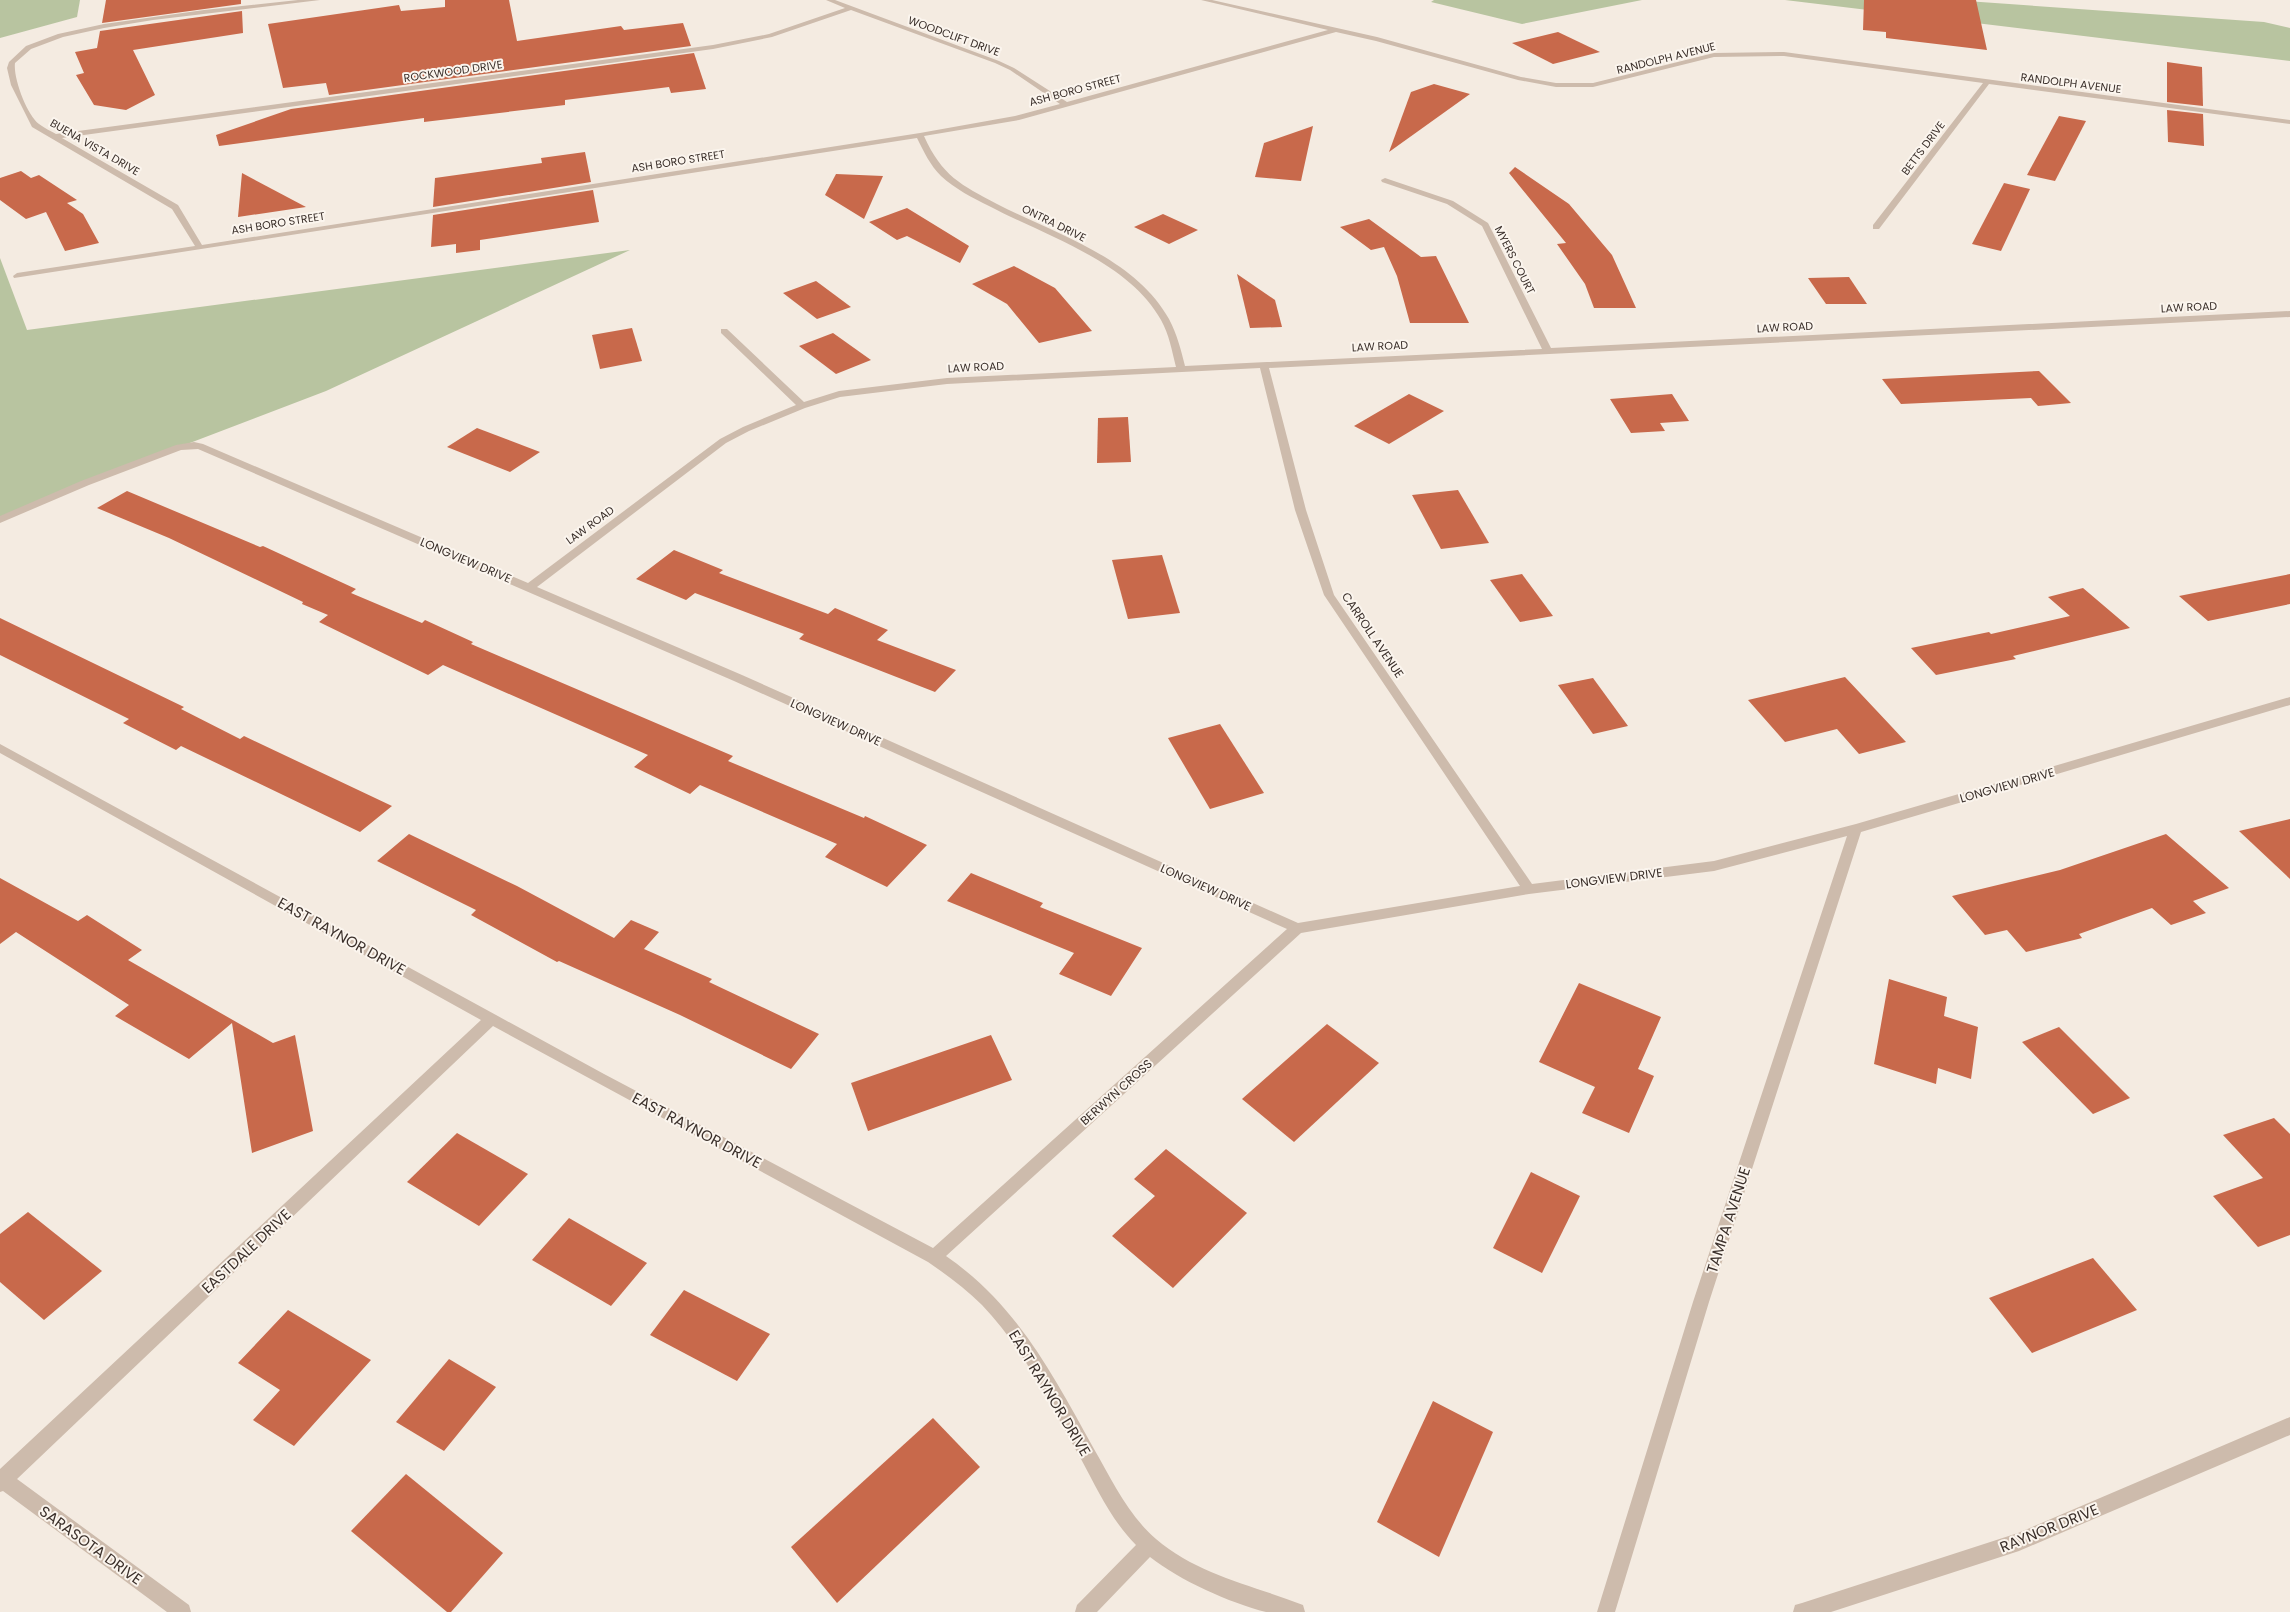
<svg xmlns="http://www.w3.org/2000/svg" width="2290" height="1612" viewBox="0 0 2290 1612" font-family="Poppins,sans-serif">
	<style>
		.green { fill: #b8c4a0 }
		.building { fill: #c8694b }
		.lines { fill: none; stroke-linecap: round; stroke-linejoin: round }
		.minor { fill: #cdbbac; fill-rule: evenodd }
		.labels { text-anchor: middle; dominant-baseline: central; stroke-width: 4; stroke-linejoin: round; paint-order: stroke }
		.far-street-label { font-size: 11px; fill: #3b302b; stroke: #fbf5ee }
		.street-label { font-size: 12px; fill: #3b302b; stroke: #fbf5ee }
		.near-street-label { font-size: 15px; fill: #3b302b; stroke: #fbf5ee }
	</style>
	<rect width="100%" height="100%" fill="#f4ebe1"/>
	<g class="green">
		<polygon points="0,0 80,0 77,17 0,38"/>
		<polygon points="1434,0 1642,0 1522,24 1431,2"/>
		<polygon points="1785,0 1952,0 2264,22 2290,28 2290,61"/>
		<polygon points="630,250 326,391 85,483 0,520 0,258 27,330"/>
	</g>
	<g class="building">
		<polygon points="106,0 241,0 241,4 102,23"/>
		<polygon points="445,0 509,0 517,41 621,26 624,30 683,23 691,46 329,95 326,83 283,88 268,24 399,5 401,11 445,7"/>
		<polygon points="1864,0 1976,0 1987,50 1886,38 1886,32 1863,30"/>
		<polygon points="242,11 243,33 133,50 155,95 126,110 94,105 76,75 84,73 75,52 97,48 100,31"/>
		<polygon points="1558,32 1600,52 1553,64 1512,43"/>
		<polygon points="694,53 706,89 671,93 669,87 565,100 565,105 424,122 424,118 219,146 216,135 291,109"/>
		<polygon points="2167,62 2202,67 2203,106 2167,102"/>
		<polygon points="1434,84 1470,94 1389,152 1411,92"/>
		<polygon points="2167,110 2203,114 2204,146 2168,142"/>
		<polygon points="2059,116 2086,121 2055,181 2027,175"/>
		<polygon points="1313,126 1301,181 1255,177 1264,143"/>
		<polygon points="585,152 591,182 433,207 435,178 542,163 541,158"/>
		<polygon points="1515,167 1569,204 1612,255 1636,308 1594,308 1585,284 1557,244 1566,243 1509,173"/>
		<polygon points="21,171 31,178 39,175 77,200 67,203 83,214 99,243 65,251 46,212 26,219 0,200 0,178"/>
		<polygon points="242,173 306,207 238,217"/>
		<polygon points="836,174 883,176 864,219 825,195"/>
		<polygon points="2004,183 2030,189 2001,251 1972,244"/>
		<polygon points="593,190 599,222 480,240 480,250 456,253 456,244 431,247 433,215"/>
		<polygon points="907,208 969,246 960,263 907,236 897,240 869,222"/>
		<polygon points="1163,214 1198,230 1169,244 1134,227"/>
		<polygon points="1369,219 1421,257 1436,256 1469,323 1410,323 1397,276 1384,247 1371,250 1340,227"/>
		<polygon points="1014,266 1055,288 1092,331 1039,343 1007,304 972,284"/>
		<polygon points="1237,274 1275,300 1282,327 1250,328"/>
		<polygon points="1849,277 1867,304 1826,304 1808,278"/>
		<polygon points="816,281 851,307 817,319 783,293"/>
		<polygon points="632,328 642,361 600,369 592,335"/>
		<polygon points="833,333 871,360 836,374 799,346"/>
		<polygon points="2039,371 2071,403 2038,406 2031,398 1901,404 1882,379"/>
		<polygon points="1409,394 1444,411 1389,444 1354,426"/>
		<polygon points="1672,394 1689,421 1660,423 1665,431 1631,433 1610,399"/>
		<polygon points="1128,417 1131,462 1097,463 1098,418"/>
		<polygon points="477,428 540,452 510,472 447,447"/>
		<polygon points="1458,490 1489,543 1441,549 1412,495"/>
		<polygon points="127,491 260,547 263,546 356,589 351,593 422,623 425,620 473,642 471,644 733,756 728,761 864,818 865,816 927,845 887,887 825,857 837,844 700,785 690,794 634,767 648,755 443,665 428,675 319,622 328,615 302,604 303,602 169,538 97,508"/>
		<polygon points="674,550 723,570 719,573 828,614 835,608 888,630 877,640 956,670 935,692 799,639 804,634 695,593 686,600 636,579"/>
		<polygon points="1162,555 1180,613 1128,619 1112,560"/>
		<polygon points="1522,574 1553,616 1520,622 1490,580"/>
		<polygon points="2290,574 2290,604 2208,621 2179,596"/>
		<polygon points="2083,588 2130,628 2013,656 2016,659 1936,675 1911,648 1989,632 1991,634 2070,616 2048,597"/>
		<polygon points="0,618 184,707 181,709 240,739 244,736 392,806 360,832 181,746 176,750 123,723 129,719 0,655"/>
		<polygon points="1845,677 1906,742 1859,754 1837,729 1785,742 1748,700"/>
		<polygon points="1593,678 1628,726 1593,734 1558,685"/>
		<polygon points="1220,724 1264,793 1210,809 1168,738"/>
		<polygon points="2290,819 2290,879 2239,831"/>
		<polygon points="409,834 517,886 614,938 631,920 659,932 644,949 712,979 709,982 819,1034 791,1069 680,1015 559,961 557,962 471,915 476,910 377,861"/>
		<polygon points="2166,834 2229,888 2193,901 2206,913 2171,925 2152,908 2079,934 2082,938 2026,952 2007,930 1985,935 1952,896 2060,870"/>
		<polygon points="971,873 1043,903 1040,907 1142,948 1111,996 1059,974 1074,953 947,901"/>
		<polygon points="0,878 78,921 87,915 142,950 128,960 273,1043 295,1035 313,1131 252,1153 232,1023 189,1059 115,1016 129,1005 16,932 0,944"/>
		<polygon points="1889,979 1947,997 1944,1016 1978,1027 1971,1079 1938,1068 1936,1084 1874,1064"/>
		<polygon points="1579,983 1661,1017 1638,1069 1654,1076 1629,1133 1582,1113 1595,1087 1539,1062"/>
		<polygon points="1327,1024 1379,1063 1294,1142 1242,1099"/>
		<polygon points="2059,1027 2130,1098 2093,1114 2022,1042"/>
		<polygon points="991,1035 1012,1080 868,1131 851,1083"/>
		<polygon points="2274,1118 2290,1134 2290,1235 2258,1247 2213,1196 2263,1178 2223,1135"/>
		<polygon points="457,1133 528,1174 479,1226 407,1182"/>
		<polygon points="1166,1149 1247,1213 1173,1288 1112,1236 1155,1196 1134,1179"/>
		<polygon points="1531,1172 1580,1196 1542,1273 1493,1248"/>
		<polygon points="28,1212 102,1271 44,1320 0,1282 0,1234"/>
		<polygon points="569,1218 647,1263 611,1306 532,1260"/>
		<polygon points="2093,1258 2137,1310 2032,1353 1989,1298"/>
		<polygon points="684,1290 770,1334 737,1381 650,1335"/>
		<polygon points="288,1310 371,1360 294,1446 253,1420 280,1390 238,1363"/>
		<polygon points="449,1359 496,1387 444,1451 396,1422"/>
		<polygon points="1433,1401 1493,1432 1439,1557 1377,1522"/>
		<polygon points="933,1418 980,1467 837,1603 791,1547"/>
		<polygon points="406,1474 503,1553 451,1612 447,1612 351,1531"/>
	</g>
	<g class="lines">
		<g class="minor">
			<path d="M298 0H320L153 20 104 28 63 37 31 49 15 63C13 78 27 115 39 124 44 128 51 131 56 134L713 45 769 34 845 8 826 0H835L999 61 1014 68 1067 102 1328 30 1201 0H1212L1377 37 1521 77 1556 83H1593L1714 53 1784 52 2290 120V124L1989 84 1879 229H1873V225L1983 83 1784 56 1714 57 1593 87H1556L1518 80 1376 41 1336 32 1019 120 924 136C942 176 961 185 997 204 1057 235 1134 257 1169 319 1177 334 1181 350 1185 366L1542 349 1482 226 1447 204 1382 182 1381 180 1385 178 1453 201 1488 223 1551 348 2290 311V317L1269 368 1306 510 1334 595 1532 884 1714 861 1856 824 2290 697V705L1861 832 1709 1302 1615 1612H1597L1693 1302 1847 836 1714 871 1529 894 1301 933 946 1256C1018 1306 1053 1375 1094 1449 1112 1480 1128 1515 1156 1539 1198 1575 1252 1585 1303 1605L1305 1612C1293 1612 1278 1612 1266 1612 1230 1603 1179 1580 1150 1557L1097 1612H1075L1077 1605 1136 1545C1112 1521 1097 1489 1081 1459 1051 1406 1024 1349 982 1305 966 1289 947 1275 928 1262L493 1026 17 1479 189 1605 191 1612H167L3 1491 0 1492V1469L481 1020 0 753V744L604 1074 933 1248 1287 929 734 681 198 449 181 450 89 485 0 523V516L81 481 176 445 194 442 203 444 528 583 720 439 743 427 796 405 721 333V329H727L804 402 839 391 947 378 1176 367C1172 351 1169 334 1161 320 1128 261 1046 236 989 206 973 198 955 189 941 176 930 165 924 152 917 138L14 278 13 276 17 273 195 246 172 209 32 127 11 85 7 68 9 62 26 46 58 34 104 24 204 10ZM851 10 995 63 1010 70 1060 104 1015 116 920 133 202 245 178 205 62 138 713 49 772 37ZM1260 368 1295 510 1324 595 1520 886 1298 923 742 675 537 587 726 443 749 431 805 408 840 397 947 384Z"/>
			<polygon points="2290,1417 2290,1435 2019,1551 1831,1612 1793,1612 1795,1605 1802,1603 2018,1533"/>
		</g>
	</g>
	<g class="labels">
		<g class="far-street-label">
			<text transform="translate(954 36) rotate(20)">WOODCLIFT DRIVE</text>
			<text transform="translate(1666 58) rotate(-14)">RANDOLPH AVENUE</text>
			<text transform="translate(453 71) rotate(-8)">ROCKWOOD DRIVE</text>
			<text transform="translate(2071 83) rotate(7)">RANDOLPH AVENUE</text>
			<text transform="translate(1075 90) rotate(-15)">ASH BORO STREET</text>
			<text transform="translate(95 147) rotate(30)">BUENA VISTA DRIVE</text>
			<text transform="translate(1923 148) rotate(-53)">BETTS DRIVE</text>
			<text transform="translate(678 161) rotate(-9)">ASH BORO STREET</text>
			<text transform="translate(278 223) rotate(-9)">ASH BORO STREET</text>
			<text transform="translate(1054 223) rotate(26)">ONTRA DRIVE</text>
			<text transform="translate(1515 260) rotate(63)">MYERS COURT</text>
			<text transform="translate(2189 307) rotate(-3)">LAW ROAD</text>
			<text transform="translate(1785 327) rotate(-3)">LAW ROAD</text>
			<text transform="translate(1380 346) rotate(-3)">LAW ROAD</text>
			<text transform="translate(976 367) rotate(-3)">LAW ROAD</text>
			<text transform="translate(590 525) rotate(-36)">LAW ROAD</text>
		</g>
		<g class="street-label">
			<text transform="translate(466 560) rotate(23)">LONGVIEW DRIVE</text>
			<text transform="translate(1373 635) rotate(56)">CARROLL AVENUE</text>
			<text transform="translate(836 722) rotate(24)">LONGVIEW DRIVE</text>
			<text transform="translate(2007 785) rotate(-16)">LONGVIEW DRIVE</text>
			<text transform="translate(1614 878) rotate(-7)">LONGVIEW DRIVE</text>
			<text transform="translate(1206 887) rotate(24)">LONGVIEW DRIVE</text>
			<text transform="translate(1116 1092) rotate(-42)">BERWYN CROSS</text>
		</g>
		<g class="near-street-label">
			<text transform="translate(342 936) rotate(29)">EAST RAYNOR DRIVE</text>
			<text transform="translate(697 1130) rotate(28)">EAST RAYNOR DRIVE</text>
			<text transform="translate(1728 1220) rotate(-72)">TAMPA AVENUE</text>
			<text transform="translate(246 1251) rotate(-43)">EASTDALE DRIVE</text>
			<text transform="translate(1050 1393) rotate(59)">EAST RAYNOR DRIVE</text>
			<text transform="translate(2049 1528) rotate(-22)">RAYNOR DRIVE</text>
			<text transform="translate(91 1545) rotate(36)">SARASOTA DRIVE</text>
		</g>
	</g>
</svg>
